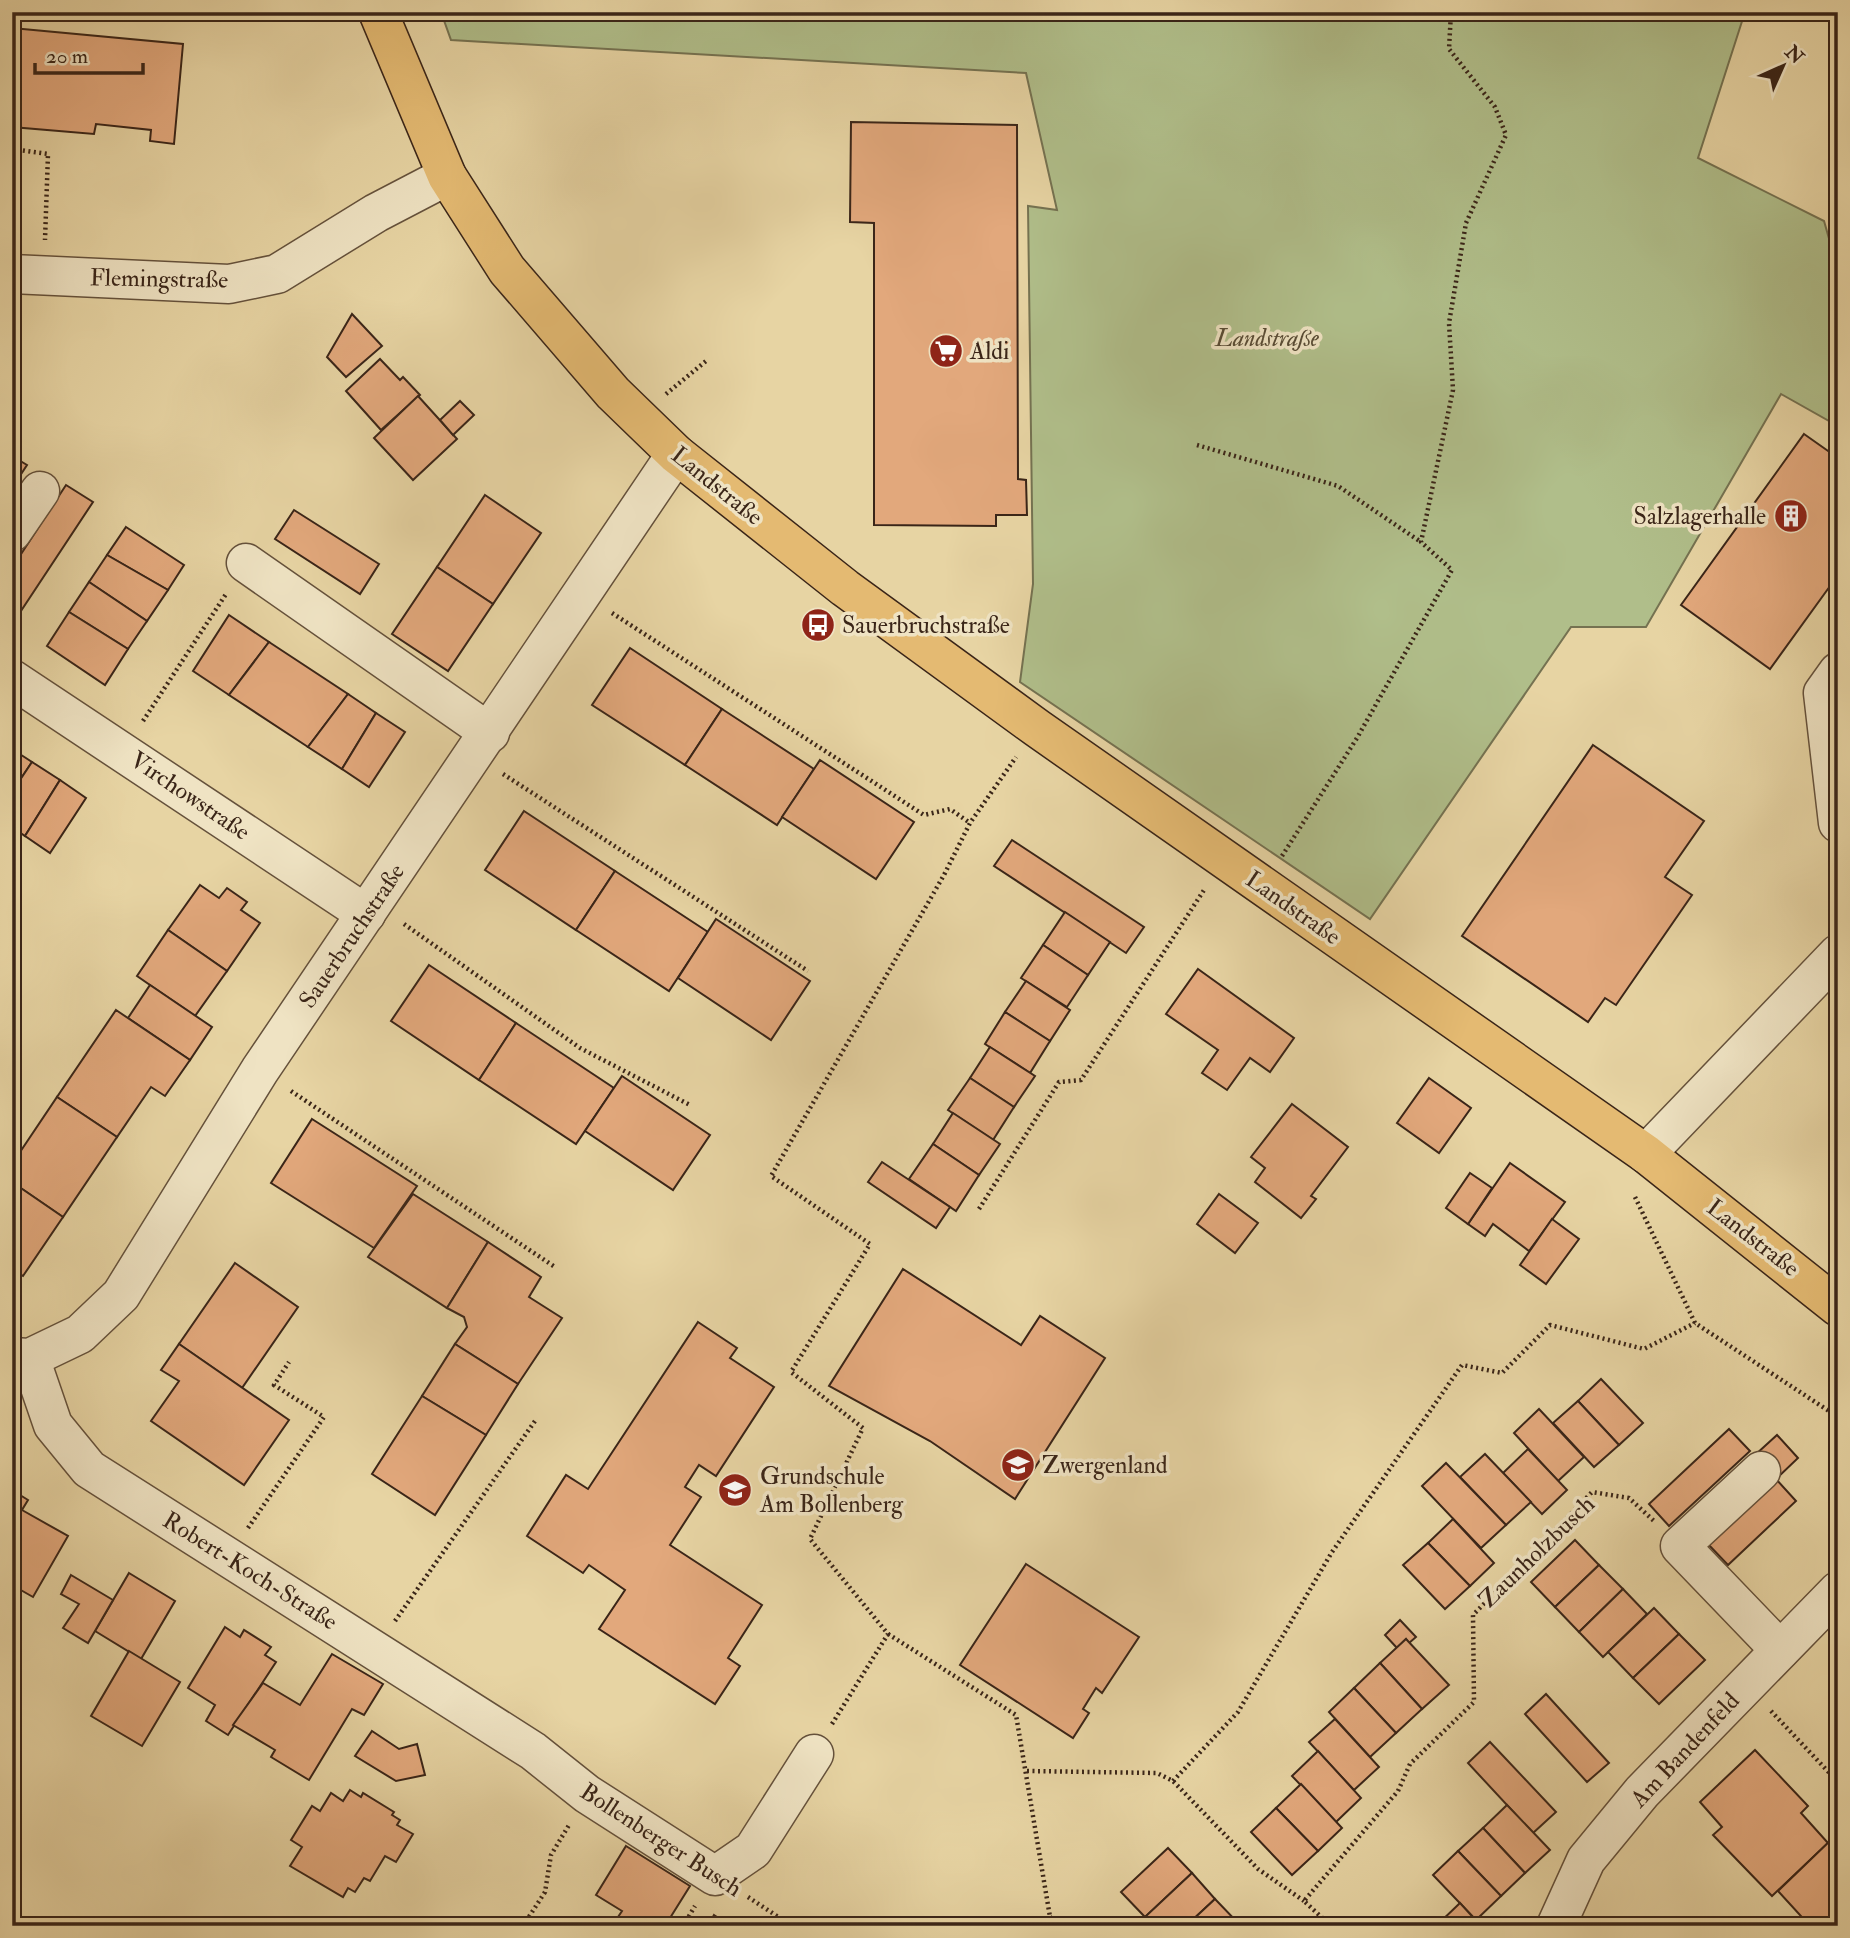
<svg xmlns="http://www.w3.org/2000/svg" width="1850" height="1938" viewBox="0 0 1850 1938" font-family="'IM FELL Double Pica',serif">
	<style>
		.green { fill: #b0be8a; stroke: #757251; stroke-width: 2 }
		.building { fill: #e2a87c; stroke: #3a2518; stroke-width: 2 }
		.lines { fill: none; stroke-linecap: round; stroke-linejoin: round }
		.minor-casing { stroke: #65513b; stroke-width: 41 }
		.major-casing { stroke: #3a2518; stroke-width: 41 }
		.path { stroke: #3a2518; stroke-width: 4.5; stroke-dasharray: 2 3.5; stroke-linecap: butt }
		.minor { stroke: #efe3c3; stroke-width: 38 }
		.major { stroke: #e4ba72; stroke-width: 38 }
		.labels { text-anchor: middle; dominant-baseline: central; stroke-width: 7; stroke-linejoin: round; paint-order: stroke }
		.street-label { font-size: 24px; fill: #3a2518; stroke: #efe3c3 }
		.park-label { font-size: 24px; font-style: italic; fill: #584b34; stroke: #efe3c3 }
		.poi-label { font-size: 24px; fill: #3a2518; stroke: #efe3c3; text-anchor: start }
	</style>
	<rect width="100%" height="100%" fill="#e7d4a3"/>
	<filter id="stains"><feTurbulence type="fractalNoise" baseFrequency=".00286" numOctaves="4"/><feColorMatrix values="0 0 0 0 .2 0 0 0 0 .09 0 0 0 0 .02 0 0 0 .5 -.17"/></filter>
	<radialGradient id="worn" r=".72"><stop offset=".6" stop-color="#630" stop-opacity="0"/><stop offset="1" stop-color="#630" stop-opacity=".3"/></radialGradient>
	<polygon class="green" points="441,12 1745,12 1698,158 1824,221 1838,270 1838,426 1781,394 1646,627 1571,627 1370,919 1020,682 1033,584 1028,206 1057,210 1026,73 451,40"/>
	<g class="building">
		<polygon points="12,28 183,44 174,144 150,141 151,130 96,124 94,134 12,127"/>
		<polygon points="851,122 1017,125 1018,479 1026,480 1027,515 996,515 996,526 874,525 874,223 850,222"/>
		<polygon points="352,314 382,346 346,377 327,357"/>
		<polygon points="380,359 400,380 403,377 420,395 381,430 346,391"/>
		<polygon points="418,396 457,439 413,480 374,438"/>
		<polygon points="460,401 474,415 453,435 440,420"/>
		<polygon points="1804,434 1838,458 1838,575 1770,669 1681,605"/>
		<polygon points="12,456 27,465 12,488"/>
		<polygon points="66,485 93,502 13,623 12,568"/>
		<polygon points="485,495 541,533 493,604 437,567"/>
		<polygon points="294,510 379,564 360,594 275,539"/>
		<polygon points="126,527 184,565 168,590 107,555"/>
		<polygon points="107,555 168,590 147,621 89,582"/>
		<polygon points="437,567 493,604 448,671 392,634"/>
		<polygon points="89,582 147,621 128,649 69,612"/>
		<polygon points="69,612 128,649 105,685 47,646"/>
		<polygon points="229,615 269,642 229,695 193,671"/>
		<polygon points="269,642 348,694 308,747 229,695"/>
		<polygon points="630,648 722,709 685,765 592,705"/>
		<polygon points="348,694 376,713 342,769 308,747"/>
		<polygon points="722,709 814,769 777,825 685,765"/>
		<polygon points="376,713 405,732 369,787 342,769"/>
		<polygon points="1593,745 1704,821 1665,877 1692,895 1616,1005 1605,998 1588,1022 1462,936"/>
		<polygon points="12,749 32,762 12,792"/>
		<polygon points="820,760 914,822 876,879 782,817"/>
		<polygon points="32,762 60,780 25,836 12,827 12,792"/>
		<polygon points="60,780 86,798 50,853 25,836"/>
		<polygon points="524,811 615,871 576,930 485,870"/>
		<polygon points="1012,840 1144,927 1126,953 994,866"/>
		<polygon points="615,871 708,932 669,991 576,930"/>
		<polygon points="200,885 219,898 227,888 247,902 241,910 260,923 227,971 168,930"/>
		<polygon points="1065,912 1110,942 1088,975 1043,945"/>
		<polygon points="716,919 810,981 771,1040 678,978"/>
		<polygon points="168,930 227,971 195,1016 137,976"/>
		<polygon points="1043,945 1088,975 1067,1007 1021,978"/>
		<polygon points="429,965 516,1023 479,1080 391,1021"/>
		<polygon points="1198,969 1294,1038 1270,1072 1250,1058 1227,1090 1202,1073 1218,1050 1166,1014"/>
		<polygon points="1026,981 1070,1010 1050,1041 1005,1012"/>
		<polygon points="150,985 212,1027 190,1060 128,1018"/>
		<polygon points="116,1010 190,1060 165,1096 151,1087 117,1137 57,1097"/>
		<polygon points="1005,1012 1050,1041 1030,1073 985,1044"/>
		<polygon points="516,1023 614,1088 576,1144 479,1080"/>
		<polygon points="990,1047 1035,1076 1014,1107 970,1078"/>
		<polygon points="622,1076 710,1135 673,1190 585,1131"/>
		<polygon points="970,1078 1014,1107 993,1140 948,1110"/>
		<polygon points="1429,1078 1471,1108 1439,1153 1397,1123"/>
		<polygon points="57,1097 117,1137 63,1217 12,1182 12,1164"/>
		<polygon points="1292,1104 1348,1147 1311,1196 1316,1199 1301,1218 1255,1182 1265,1168 1251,1157"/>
		<polygon points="953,1113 1000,1144 979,1175 933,1144"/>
		<polygon points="312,1119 417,1186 374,1248 271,1183"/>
		<polygon points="933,1144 979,1175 956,1211 909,1179"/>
		<polygon points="882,1162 950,1207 936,1228 868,1182"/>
		<polygon points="1510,1163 1565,1202 1529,1251 1493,1224 1485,1236 1468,1224"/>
		<polygon points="1470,1173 1492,1188 1468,1224 1446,1208"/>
		<polygon points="12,1182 63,1217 23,1276 12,1269"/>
		<polygon points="413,1194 488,1242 447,1308 368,1257"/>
		<polygon points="1219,1194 1258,1223 1235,1253 1197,1224"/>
		<polygon points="1552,1219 1579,1239 1546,1284 1520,1265"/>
		<polygon points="488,1242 541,1277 529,1297 562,1318 518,1384 455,1344 467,1327 464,1317 447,1308"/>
		<polygon points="235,1263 298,1307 242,1388 179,1344"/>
		<polygon points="903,1269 1021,1345 1040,1316 1105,1358 1015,1499 930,1441 829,1386"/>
		<polygon points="698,1322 737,1348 730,1358 774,1387 716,1476 699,1465 685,1487 701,1497 670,1545 762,1605 728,1658 740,1666 715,1704 599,1629 625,1590 589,1565 583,1573 527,1536 566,1475 588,1489"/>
		<polygon points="179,1344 289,1420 244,1485 151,1421 179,1381 161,1370"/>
		<polygon points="455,1344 518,1384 486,1435 422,1396"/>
		<polygon points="1601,1379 1643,1423 1619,1445 1578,1401"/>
		<polygon points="422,1396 486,1435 435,1515 372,1474"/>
		<polygon points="1578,1401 1619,1445 1594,1467 1553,1423"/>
		<polygon points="1539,1409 1584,1457 1558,1481 1514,1433"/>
		<polygon points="1729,1429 1750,1451 1669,1526 1649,1504"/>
		<polygon points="1777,1435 1798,1458 1777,1478 1755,1455"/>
		<polygon points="1528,1449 1567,1490 1542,1514 1503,1473"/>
		<polygon points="1485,1454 1531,1502 1506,1525 1460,1477"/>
		<polygon points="1446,1463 1506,1525 1481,1548 1422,1486"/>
		<polygon points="1776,1479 1796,1501 1728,1565 1707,1543"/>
		<polygon points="12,1490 28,1500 22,1510 68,1536 33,1597 12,1585"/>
		<polygon points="1453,1519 1494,1563 1470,1586 1428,1543"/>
		<polygon points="1575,1540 1599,1565 1555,1607 1531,1582"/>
		<polygon points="1428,1543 1470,1586 1445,1609 1403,1565"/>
		<polygon points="1026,1564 1139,1637 1102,1693 1096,1688 1083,1709 1089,1713 1073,1738 960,1665"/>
		<polygon points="1599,1565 1623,1589 1579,1632 1555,1607"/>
		<polygon points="129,1573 175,1601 141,1659 95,1631"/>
		<polygon points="71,1575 113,1600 88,1643 63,1628 79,1604 61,1594"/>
		<polygon points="1623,1589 1647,1614 1603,1657 1579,1632"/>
		<polygon points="1654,1608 1679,1634 1633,1678 1608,1652"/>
		<polygon points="1400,1620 1416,1637 1409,1643 1406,1639 1397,1648 1385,1635"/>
		<polygon points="225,1627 240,1637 244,1630 271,1647 265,1655 276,1662 228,1735 206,1721 215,1705 188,1688"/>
		<polygon points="1679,1634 1705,1660 1659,1704 1633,1678"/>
		<polygon points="1406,1639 1449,1685 1422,1709 1380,1663"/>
		<polygon points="129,1651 180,1682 142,1746 91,1716"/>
		<polygon points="332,1654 383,1684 364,1715 352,1709 309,1780 271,1757 275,1750 233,1725 263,1683 300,1705"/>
		<polygon points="1380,1663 1422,1709 1396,1733 1354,1688"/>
		<polygon points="1354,1688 1396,1733 1370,1757 1329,1712"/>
		<polygon points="1546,1694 1609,1763 1587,1782 1525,1714"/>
		<polygon points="1335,1719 1379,1767 1354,1790 1309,1742"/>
		<polygon points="372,1731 399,1749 417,1744 425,1775 396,1781 355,1756"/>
		<polygon points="1490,1742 1556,1812 1533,1833 1468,1763"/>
		<polygon points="1755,1750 1808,1806 1801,1813 1828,1843 1772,1896 1713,1835 1722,1827 1700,1802"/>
		<polygon points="1318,1751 1361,1798 1336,1822 1292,1776"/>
		<polygon points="1301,1784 1342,1828 1318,1851 1276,1808"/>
		<polygon points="350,1790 361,1797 363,1793 394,1812 392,1815 400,1820 397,1825 413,1834 396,1862 385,1856 370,1881 364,1878 355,1892 348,1888 343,1897 290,1866 302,1847 291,1840 312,1806 320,1811 331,1793 343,1801"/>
		<polygon points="1507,1805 1550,1850 1525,1873 1483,1828"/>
		<polygon points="1276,1808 1318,1851 1292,1875 1251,1832"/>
		<polygon points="1483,1828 1525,1873 1501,1896 1458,1851"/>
		<polygon points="1833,1838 1838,1843 1838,1926 1810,1926 1778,1891"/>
		<polygon points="626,1846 690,1886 665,1926 612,1926 622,1911 596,1895"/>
		<polygon points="1168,1848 1192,1873 1145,1917 1121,1892"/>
		<polygon points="1458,1851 1501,1896 1476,1920 1433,1875"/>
		<polygon points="1192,1873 1215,1899 1186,1926 1152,1926 1145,1917"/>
		<polygon points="1215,1899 1240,1925 1186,1926"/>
		<polygon points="1460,1903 1481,1926 1436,1926"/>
		<polygon points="714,1915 731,1926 708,1926"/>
	</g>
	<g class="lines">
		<g class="minor-casing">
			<g id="minor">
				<polyline points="12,274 229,284 277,274 376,213 447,176"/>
				<polyline points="12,532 40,491"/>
				<polyline points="246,563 490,733"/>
				<polyline points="1838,672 1823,693 1838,823"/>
				<polyline points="12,679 366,914"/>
				<polyline points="1646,1154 1838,954"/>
				<polyline points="12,1357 30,1358 80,1334 121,1295 260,1070 676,454"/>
				<polyline points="30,1358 53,1425 89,1469 533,1751 587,1794 715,1876 753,1850 814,1754"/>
				<polyline points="1761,1471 1680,1546 1780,1650"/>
				<polyline points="1556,1926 1586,1860 1642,1792 1838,1591"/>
			</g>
		</g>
		<g class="major-casing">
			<polyline id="major" points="378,12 447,176 507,270 613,393 676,454 845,588 1037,728 1646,1154 1838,1307"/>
		</g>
		<g class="path">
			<polyline points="1823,12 1838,21"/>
			<polyline points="12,149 48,154 45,240"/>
			<polyline points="666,394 706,361"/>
			<polyline points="1197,445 1338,486 1421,542"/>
			<polyline points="612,613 924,815 950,809 970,823"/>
			<polyline points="143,721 226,594"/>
			<polyline points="503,774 808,971"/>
			<polyline points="1282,856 1357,738 1452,570 1421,542 1453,390 1449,323 1466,223 1506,135 1495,107 1449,49 1451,12"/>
			<polyline points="404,924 580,1048 690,1105"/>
			<polyline points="291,1091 555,1267"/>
			<polyline points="1635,1197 1695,1323 1838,1417"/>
			<polyline points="979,1209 1059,1082 1081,1080 1204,890"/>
			<polyline points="248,1528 324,1417 274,1385 289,1362"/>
			<polyline points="395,1621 535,1421"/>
			<polyline points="888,1634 1016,1715 1050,1917 1041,1926"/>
			<polyline points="1771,1711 1838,1782"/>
			<polyline points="832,1724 888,1634 810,1539 863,1428 791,1372 870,1244 771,1176 944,875 970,823 1016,757"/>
			<polyline points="1027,1771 1157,1773 1173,1781 1258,1869 1304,1901"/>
			<polyline points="1173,1781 1238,1712 1332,1552 1462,1365 1502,1373 1550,1325 1644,1349 1695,1323"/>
			<polyline points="748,1897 792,1926"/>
			<polyline points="1050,1917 1062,1926"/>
			<polyline points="523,1926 545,1892 551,1855 569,1825"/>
			<polyline points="683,1926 695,1906"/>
			<polyline points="1331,1926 1304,1901 1398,1791 1410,1764 1474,1702 1473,1615 1592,1492 1629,1498 1654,1521"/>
		</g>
		<use href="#minor" class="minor"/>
		<use href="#major" class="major"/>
	</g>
	<defs>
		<g id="supermarket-disc" transform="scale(1.75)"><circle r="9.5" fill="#8f2418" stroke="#efe3c3"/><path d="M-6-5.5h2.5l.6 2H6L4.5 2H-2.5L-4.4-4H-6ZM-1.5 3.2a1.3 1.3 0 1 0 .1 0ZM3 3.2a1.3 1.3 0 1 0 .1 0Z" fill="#fff"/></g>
		<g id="building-disc" transform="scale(1.75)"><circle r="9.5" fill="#8f2418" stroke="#efe3c3"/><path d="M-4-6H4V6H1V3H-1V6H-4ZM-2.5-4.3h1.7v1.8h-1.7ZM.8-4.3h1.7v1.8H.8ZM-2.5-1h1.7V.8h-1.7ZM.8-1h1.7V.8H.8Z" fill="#fff"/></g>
		<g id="bus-disc" transform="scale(1.75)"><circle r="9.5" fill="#8f2418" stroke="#efe3c3"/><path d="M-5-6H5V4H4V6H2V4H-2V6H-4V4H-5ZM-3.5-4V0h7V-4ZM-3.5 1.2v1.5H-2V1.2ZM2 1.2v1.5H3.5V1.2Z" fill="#fff"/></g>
		<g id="school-disc" transform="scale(1.75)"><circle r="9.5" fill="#8f2418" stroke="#efe3c3"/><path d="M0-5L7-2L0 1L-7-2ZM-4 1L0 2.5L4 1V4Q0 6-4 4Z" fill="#fff"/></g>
	</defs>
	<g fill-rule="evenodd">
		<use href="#supermarket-disc" x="946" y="351"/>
		<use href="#building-disc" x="1791" y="516"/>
		<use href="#bus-disc" x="818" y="625"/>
		<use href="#school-disc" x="1018" y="1465"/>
		<use href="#school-disc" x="735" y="1490"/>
	</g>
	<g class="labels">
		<g class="street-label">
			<text transform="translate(159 279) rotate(1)">Flemingstraße</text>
			<text transform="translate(717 486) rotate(39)">Landstraße</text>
			<text transform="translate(190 796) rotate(34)">Virchowstraße</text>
			<text transform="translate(1293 908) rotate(35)">Landstraße</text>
			<text transform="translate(352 936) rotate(-56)">Sauerbruchstraße</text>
			<text transform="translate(1753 1238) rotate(38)">Landstraße</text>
			<text transform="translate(1537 1552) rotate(-44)">Zaunholzbusch</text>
			<text transform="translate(250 1571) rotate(32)">Robert-Koch-Straße</text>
			<text transform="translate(1685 1750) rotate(-47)">Am Bandenfeld</text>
			<text transform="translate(661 1840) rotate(33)">Bollenberger Busch</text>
		</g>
		<g class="park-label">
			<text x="1267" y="338">Landstraße</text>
		</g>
		<g class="poi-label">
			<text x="970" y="351">Aldi</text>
			<text x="1766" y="516" text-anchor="end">Salzlagerhalle</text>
			<text x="842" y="625">Sauerbruchstraße</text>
			<text x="1042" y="1465">Zwergenland</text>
			<text x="760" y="1476">Grundschule<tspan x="760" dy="28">Am Bollenberg</tspan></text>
		</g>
	</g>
	<rect width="1850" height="1938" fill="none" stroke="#e7d4a3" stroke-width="42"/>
	<rect x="14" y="14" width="1822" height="1910" fill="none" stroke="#3a2518" stroke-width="3.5"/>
	<rect x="21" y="21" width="1808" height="1896" fill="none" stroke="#3a2518" stroke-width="2"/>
	<g transform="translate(1783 66) rotate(45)" stroke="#efe3c3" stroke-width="5" paint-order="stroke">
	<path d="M0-5L12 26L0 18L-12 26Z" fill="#3a2518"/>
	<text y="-10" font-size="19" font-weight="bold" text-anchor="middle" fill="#3a2518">N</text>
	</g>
	<path d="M35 63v10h108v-10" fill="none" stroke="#3a2518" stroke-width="3.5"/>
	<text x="46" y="63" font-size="21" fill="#3a2518" stroke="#efe3c3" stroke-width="5" paint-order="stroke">20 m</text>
	<rect width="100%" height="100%" filter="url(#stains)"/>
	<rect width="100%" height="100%" fill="url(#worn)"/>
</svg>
